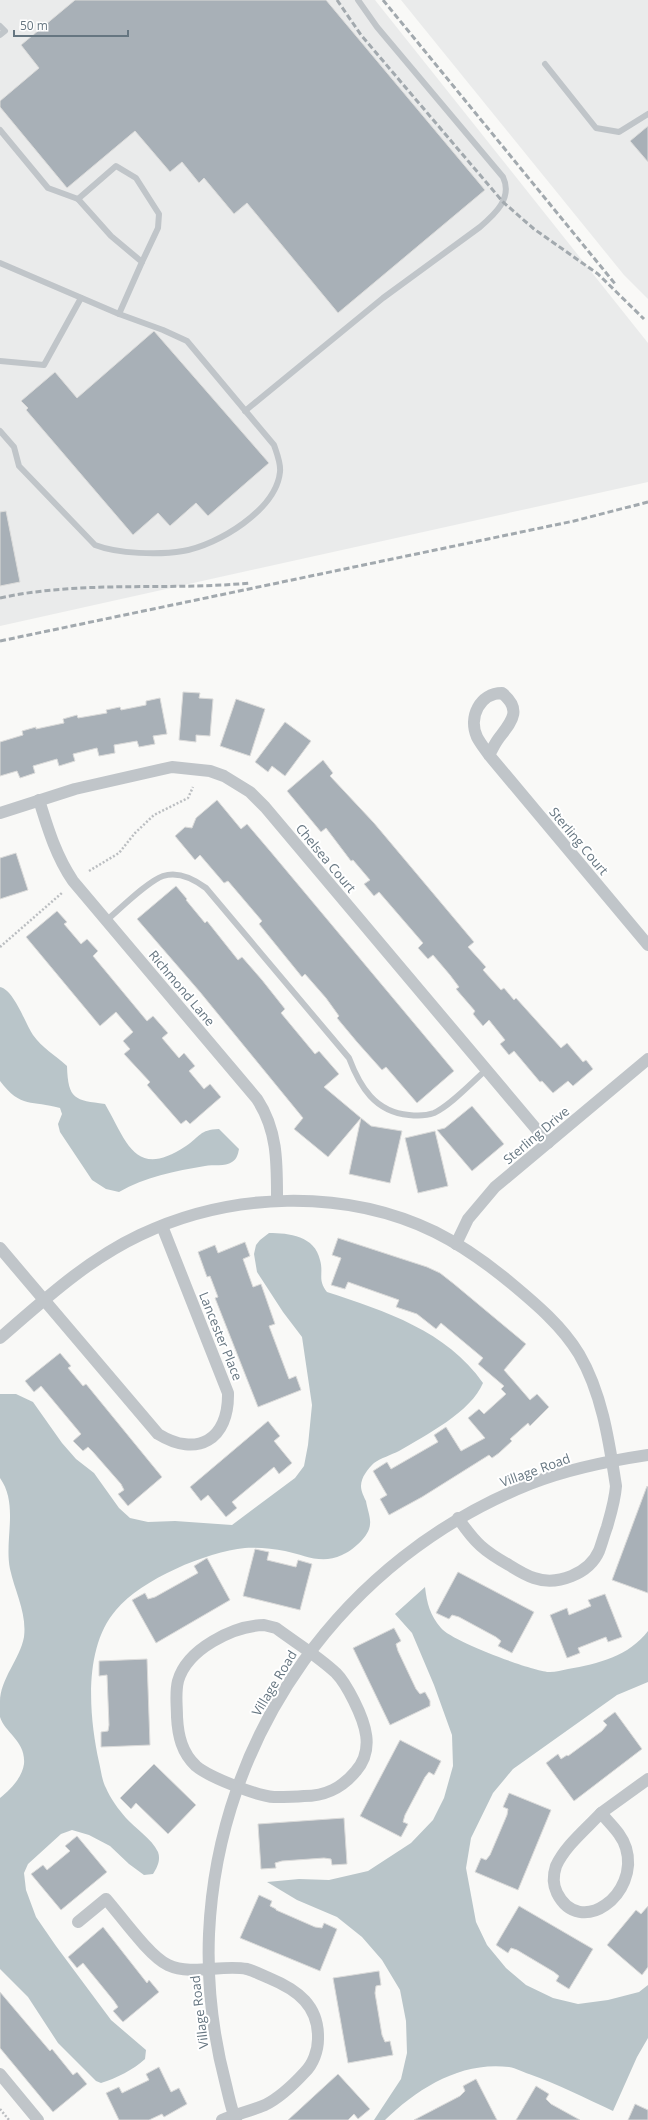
<svg xmlns="http://www.w3.org/2000/svg" width="648" height="2120" viewBox="0 0 648 2120" font-family="'Open Sans',sans-serif">
	<style>
		.built { fill: #eaebeb }
		.water { fill: #b9c5c9 }
		.building { fill: #a8b0b7; stroke: #dbdbda }
		.lines { fill: none; stroke-linecap: round; stroke-linejoin: round }
		.path { stroke: #bbbec1; stroke-width: 2.5; stroke-dasharray: 2 2; stroke-linecap: butt }
		.lane { stroke: #c0c5c9; stroke-width: 6 }
		.street { stroke: #c0c5c9; stroke-width: 12 }
		.rail { stroke: #a2a9ae; stroke-width: 3; stroke-dasharray: 6 3; stroke-linecap: butt }
		.labels { text-anchor: middle; dominant-baseline: central; stroke-width: 4; stroke-linejoin: round; paint-order: stroke }
		.street-label { font-size: 13px; fill: #667681; stroke: #fff }
	</style>
	<rect width="100%" height="100%" fill="#f9f9f7"/>
	<g class="built">
		<polygon points="0,0 375,0 648,343 648,482 0,626"/>
		<polygon points="401,0 648,0 648,299 624,275"/>
	</g>
	<g class="water">
		<path d="M0 987C14 990 25 1023 33 1035 42 1048 55 1055 67 1066 68 1100 75 1100 105 1104 127 1142 135 1180 186 1146 201 1136 199 1130 219 1129L239 1149C238 1154 237 1159 232 1162 225 1167 213 1164 205 1166 175 1171 145 1177 119 1192L106 1189 92 1180 60 1132 58 1124 62 1114 60 1108C32 1100 21 1109 0 1081Z"/>
		<path d="M269 1233C289 1233 315 1236 320 1260 324 1274 317 1279 327 1292 385 1311 447 1331 483 1383 471 1412 426 1435 399 1451 391 1455 381 1458 374 1463 368 1469 361 1477 361 1486 361 1491 364 1497 366 1501 367 1508 371 1518 370 1524 370 1536 352 1551 342 1555 321 1565 305 1555 285 1551 273 1549 257 1547 245 1548 206 1552 142 1579 116 1610 83 1648 89 1716 99 1762 101 1770 102 1781 106 1788 110 1798 119 1810 126 1818 135 1828 152 1839 158 1852 161 1860 157 1868 153 1874L144 1875 129 1864 110 1846 89 1835 72 1830 61 1834 28 1864 24 1873 26 1890 36 1917 56 1946 111 2020 146 2050 145 2059C133 2070 117 2078 101 2083L96 2081 58 2043 28 1997 0 1969V1798C10 1790 22 1778 24 1764 26 1741 5 1733 0 1717 0 1713 0 1706 0 1702 0 1679 20 1659 24 1637 27 1613 15 1592 10 1569 4 1539 19 1505 0 1478V1394H16L33 1402 62 1443 76 1459 94 1473 119 1508 130 1518 148 1522 175 1521 232 1525 295 1478 304 1466 308 1445 312 1405 302 1337 283 1312 257 1272 254 1254 256 1245 260 1240Z"/>
		<path d="M425 1587C427 1604 430 1615 441 1628 451 1641 534 1672 550 1672 556 1672 562 1670 568 1669 598 1664 629 1656 648 1631V1682L617 1695 513 1769 493 1793 471 1838 466 1868 476 1922 487 1945 506 1968 526 1985 553 1998 578 2004 608 2000 639 1992 648 1985V2038L637 2057 613 2111C585 2098 558 2084 529 2074 523 2072 516 2068 509 2067 461 2061 418 2088 385 2120H374L401 2079 407 2053 406 2021 400 1990 382 1960 362 1937 337 1917 297 1900 267 1882 299 1879 329 1880 368 1871 411 1843 433 1820 444 1798 453 1766 452 1735 434 1685 412 1633 395 1614Z"/>
	</g>
	<g class="building">
		<polygon points="75,0 326,0 485,190 338,313 247,203 234,214 204,178 199,183 182,162 170,172 135,131 67,188 0,107 0,101 39,68 21,45"/>
		<polygon points="648,126 648,162 630,141"/>
		<polygon points="154,331 269,463 208,516 196,503 170,526 158,513 133,535 26,410 28,408 21,401 55,372 77,398"/>
		<polygon points="6,511 20,582 0,586 0,512"/>
		<polygon points="183,692 200,693 199,698 213,699 210,736 196,735 196,742 179,740"/>
		<polygon points="160,698 167,734 153,736 155,744 139,747 137,741 114,745 115,753 99,756 97,748 73,754 75,761 59,766 57,759 33,766 35,773 20,778 17,771 0,776 0,742 23,735 22,731 36,727 36,729 64,723 63,719 77,715 78,718 107,713 106,710 120,707 121,710 146,705 146,701"/>
		<polygon points="236,699 265,709 250,756 220,746"/>
		<polygon points="285,722 311,741 285,776 272,766 268,772 255,762"/>
		<polygon points="323,760 333,773 330,776 374,823 474,942 468,947 486,967 483,970 501,990 504,988 514,1000 516,998 561,1048 567,1043 583,1062 586,1060 593,1069 573,1086 568,1081 553,1093 542,1081 540,1082 514,1051 509,1055 500,1044 505,1040 489,1020 483,1026 473,1014 475,1011 456,989 459,987 450,975 433,955 428,959 418,948 423,943 379,892 374,896 364,884 370,880 353,860 351,861 326,828 321,832 287,791"/>
		<polygon points="217,800 241,829 247,824 270,851 454,1071 417,1103 386,1067 382,1070 357,1042 337,1018 339,1016 326,998 305,974 302,977 259,924 262,921 228,881 224,883 200,855 195,860 175,836 185,827 192,828 196,818"/>
		<polygon points="16,853 28,890 0,899 0,858"/>
		<polygon points="176,886 187,899 186,900 205,923 207,921 238,960 242,957 262,980 285,1009 281,1013 315,1054 319,1051 339,1074 324,1087 361,1118 328,1157 294,1129 303,1118 200,992 137,919"/>
		<polygon points="57,911 67,922 64,924 81,944 87,939 98,951 93,956 147,1021 153,1016 168,1033 162,1038 179,1058 184,1053 195,1066 189,1071 204,1089 210,1084 221,1097 190,1124 186,1120 181,1124 147,1085 150,1082 124,1054 130,1049 123,1041 133,1032 116,1012 100,1026 26,937"/>
		<polygon points="472,1106 504,1144 472,1171 437,1130 445,1128"/>
		<polygon points="361,1118 371,1126 402,1131 390,1183 349,1174"/>
		<polygon points="435,1131 448,1186 418,1193 405,1138"/>
		<polygon points="338,1238 427,1267 440,1273 454,1284 526,1344 504,1370 530,1400 537,1394 549,1407 530,1426 528,1423 510,1439 512,1441 499,1453 492,1458 489,1455 422,1497 389,1515 380,1499 387,1495 373,1471 387,1462 391,1469 438,1442 434,1435 446,1427 461,1451 485,1438 468,1418 479,1409 484,1414 506,1394 501,1389 504,1386 478,1364 483,1358 441,1323 436,1329 417,1314 396,1307 399,1300 348,1282 345,1289 331,1285 341,1258 332,1255"/>
		<polygon points="245,1242 250,1256 243,1259 253,1287 261,1284 275,1324 269,1326 289,1379 296,1376 301,1390 258,1407 215,1298 218,1297 210,1276 207,1277 198,1252 215,1245 218,1253"/>
		<polygon points="60,1353 71,1366 68,1368 83,1386 86,1384 162,1477 128,1506 118,1494 124,1490 121,1484 93,1452 88,1447 83,1451 73,1441 81,1434 41,1386 34,1392 25,1381"/>
		<polygon points="268,1421 280,1436 274,1441 292,1463 279,1474 274,1467 232,1502 237,1508 226,1517 208,1495 201,1501 190,1487"/>
		<polygon points="647,1486 648,1487 648,1593 612,1580"/>
		<polygon points="255,1549 269,1552 267,1560 296,1567 298,1560 312,1564 300,1610 243,1596"/>
		<polygon points="207,1558 230,1600 156,1643 132,1600 145,1593 148,1599 155,1597 198,1573 194,1566"/>
		<polygon points="458,1572 534,1612 512,1653 498,1646 501,1641 496,1637 459,1617 452,1615 449,1619 436,1613"/>
		<polygon points="605,1594 622,1637 608,1642 606,1637 578,1648 580,1653 567,1658 550,1615 567,1608 569,1615 591,1606 588,1600"/>
		<polygon points="394,1628 401,1641 396,1644 398,1651 416,1689 420,1694 425,1692 430,1701 430,1706 390,1725 353,1648"/>
		<polygon points="147,1659 150,1745 101,1747 101,1732 108,1731 109,1725 107,1675 99,1676 99,1661"/>
		<polygon points="615,1712 642,1749 574,1801 546,1763 558,1754 561,1759 567,1755 568,1756 602,1731 607,1725 603,1721"/>
		<polygon points="400,1740 441,1761 434,1775 429,1772 425,1777 405,1815 403,1822 408,1824 401,1837 360,1816"/>
		<polygon points="154,1764 196,1805 168,1834 136,1803 131,1809 120,1798"/>
		<polygon points="509,1793 551,1810 518,1890 475,1872 481,1858 486,1860 490,1855 507,1815 508,1809 503,1807"/>
		<polygon points="344,1818 347,1864 332,1865 331,1859 324,1858 282,1861 275,1863 276,1868 261,1869 258,1824"/>
		<polygon points="77,1836 107,1872 61,1910 31,1874 43,1865 47,1870 70,1851 65,1846"/>
		<polygon points="259,1895 272,1901 270,1906 276,1909 276,1910 315,1927 322,1928 324,1923 337,1929 320,1971 240,1938"/>
		<polygon points="519,1906 593,1949 569,1989 556,1981 559,1976 554,1972 517,1950 511,1948 508,1953 496,1945"/>
		<polygon points="648,1906 648,1967 642,1975 607,1945 636,1910 641,1914"/>
		<polygon points="103,1927 147,1983 149,1980 159,1992 123,2022 113,2011 118,2007 114,2001 83,1963 77,1968 68,1957"/>
		<polygon points="379,1971 381,1985 376,1986 375,1993 382,2035 385,2042 390,2041 393,2055 348,2063 333,1978"/>
		<polygon points="0,1992 50,2051 52,2049 73,2075 77,2072 87,2084 53,2112 0,2048"/>
		<polygon points="159,2067 171,2092 179,2088 187,2104 164,2117 162,2114 149,2120 119,2120 106,2093 119,2087 122,2093 149,2080 146,2074"/>
		<polygon points="338,2074 370,2109 358,2119 354,2114 348,2120 288,2120"/>
		<polygon points="476,2079 497,2120 414,2120 460,2096 465,2091 463,2086"/>
		<polygon points="536,2086 549,2094 546,2099 551,2104 580,2120 516,2120"/>
		<polygon points="635,2104 648,2110 648,2120 628,2120"/>
	</g>
	<g class="lines">
		<g class="path">
			<polyline points="89,871 119,853 135,833 154,815 188,798 193,787"/>
			<polyline points="0,947 63,892"/>
			<polyline points="0,2109 9,2120"/>
		</g>
		<g class="lane">
			<polyline points="0,26 5,31 0,35"/>
			<polyline points="545,64 596,128 619,132 648,114"/>
			<polyline points="0,130 48,188 78,199 111,236 142,262 119,314 0,263"/>
			<polyline points="78,199 116,166 136,178 159,214 158,228 142,262"/>
			<polyline points="0,361 44,365 81,298"/>
			<path d="M245 411 383 298 480 227C495 214 513 198 503 177L377 27 358 0"/>
			<path d="M0 431 14 447 19 466 95 545C118 554 160 555 183 551 218 545 276 510 280 472 281 463 277 454 274 445L187 341 163 330 119 314"/>
			<path d="M107 920C120 909 148 881 163 876 178 871 194 879 206 888L349 1058C360 1087 375 1112 409 1115 417 1116 426 1116 434 1113 451 1105 471 1083 486 1070"/>
		</g>
		<g class="street">
			<path d="M489 755C492 750 495 743 499 738 511 722 523 710 502 693 480 693 468 717 477 737 480 743 485 749 489 755L648 945"/>
			<path d="M39 800C48 829 56 856 73 881L257 1099C278 1131 277 1164 277 1201"/>
			<polyline points="0,813 75,789 172,767 210,771 224,776 250,792 265,807 548,1143"/>
			<polyline points="456,1244 468,1219 495,1187 648,1059"/>
			<path d="M0 1248 158 1434C197 1458 229 1440 228 1393L162 1226"/>
			<path d="M0 1338C44 1300 87 1260 140 1235 230 1192 344 1188 435 1232 463 1246 488 1264 512 1284 536 1304 562 1326 579 1354 602 1393 609 1441 616 1486 615 1500 611 1513 607 1527 604 1535 602 1543 599 1551 589 1574 557 1586 534 1578 525 1575 517 1570 509 1565 484 1551 475 1543 458 1518"/>
			<path d="M264 1625 276 1628C296 1643 318 1656 336 1673 344 1681 349 1691 354 1701 365 1723 375 1749 356 1771 342 1788 326 1796 304 1796 294 1797 284 1797 274 1797 257 1796 209 1777 196 1766 182 1753 178 1736 177 1717 177 1705 175 1693 178 1681 187 1649 233 1626 264 1625Z"/>
			<path d="M601 1813C610 1824 622 1834 626 1848 640 1894 580 1939 557 1893 553 1885 553 1875 556 1866 565 1846 586 1829 601 1813Z"/>
			<polyline points="601,1813 648,1779"/>
			<path d="M78 1922 106 1899C121 1916 149 1956 168 1965 192 1976 222 1964 247 1969 254 1971 262 1975 269 1978 298 1990 319 2006 318 2039 318 2051 313 2064 305 2072 294 2084 279 2098 265 2105 251 2111 236 2114 222 2120"/>
			<polyline points="0,2074 38,2120"/>
			<path d="M236 2120C231 2109 229 2097 226 2085 213 2036 207 1985 209 1934 218 1734 344 1558 530 1484 568 1469 608 1461 648 1455"/>
		</g>
		<g class="rail">
			<polyline points="337,0 361,35 503,202 534,229 598,274 644,319"/>
			<polyline points="383,0 616,285"/>
			<path d="M0 598C82 580 167 591 250 583"/>
			<polyline points="0,641 574,521 648,502"/>
		</g>
	</g>
	<g class="labels">
		<g class="street-label">
			<text transform="translate(579 841) rotate(50)">Sterling Court</text>
			<text transform="translate(326 858) rotate(50)">Chelsea Court</text>
			<text transform="translate(182 988) rotate(50)">Richmond Lane</text>
			<text transform="translate(536 1135) rotate(-40)">Sterling Drive</text>
			<text transform="translate(221 1336) rotate(68)">Lancester Place</text>
			<text transform="translate(535 1470) rotate(-20)">Village Road</text>
			<text transform="translate(274 1683) rotate(-59)">Village Road</text>
			<text transform="translate(199 2012) rotate(-97)">Village Road</text>
		</g>
	</g>
	<path d="M14 30v6h114v-6" fill="none" stroke="#667681" stroke-width="2"/>
	<text x="20" y="30" font-size="12" fill="#667681" stroke="#ffffff" stroke-width="3" paint-order="stroke">50 m</text>
</svg>
